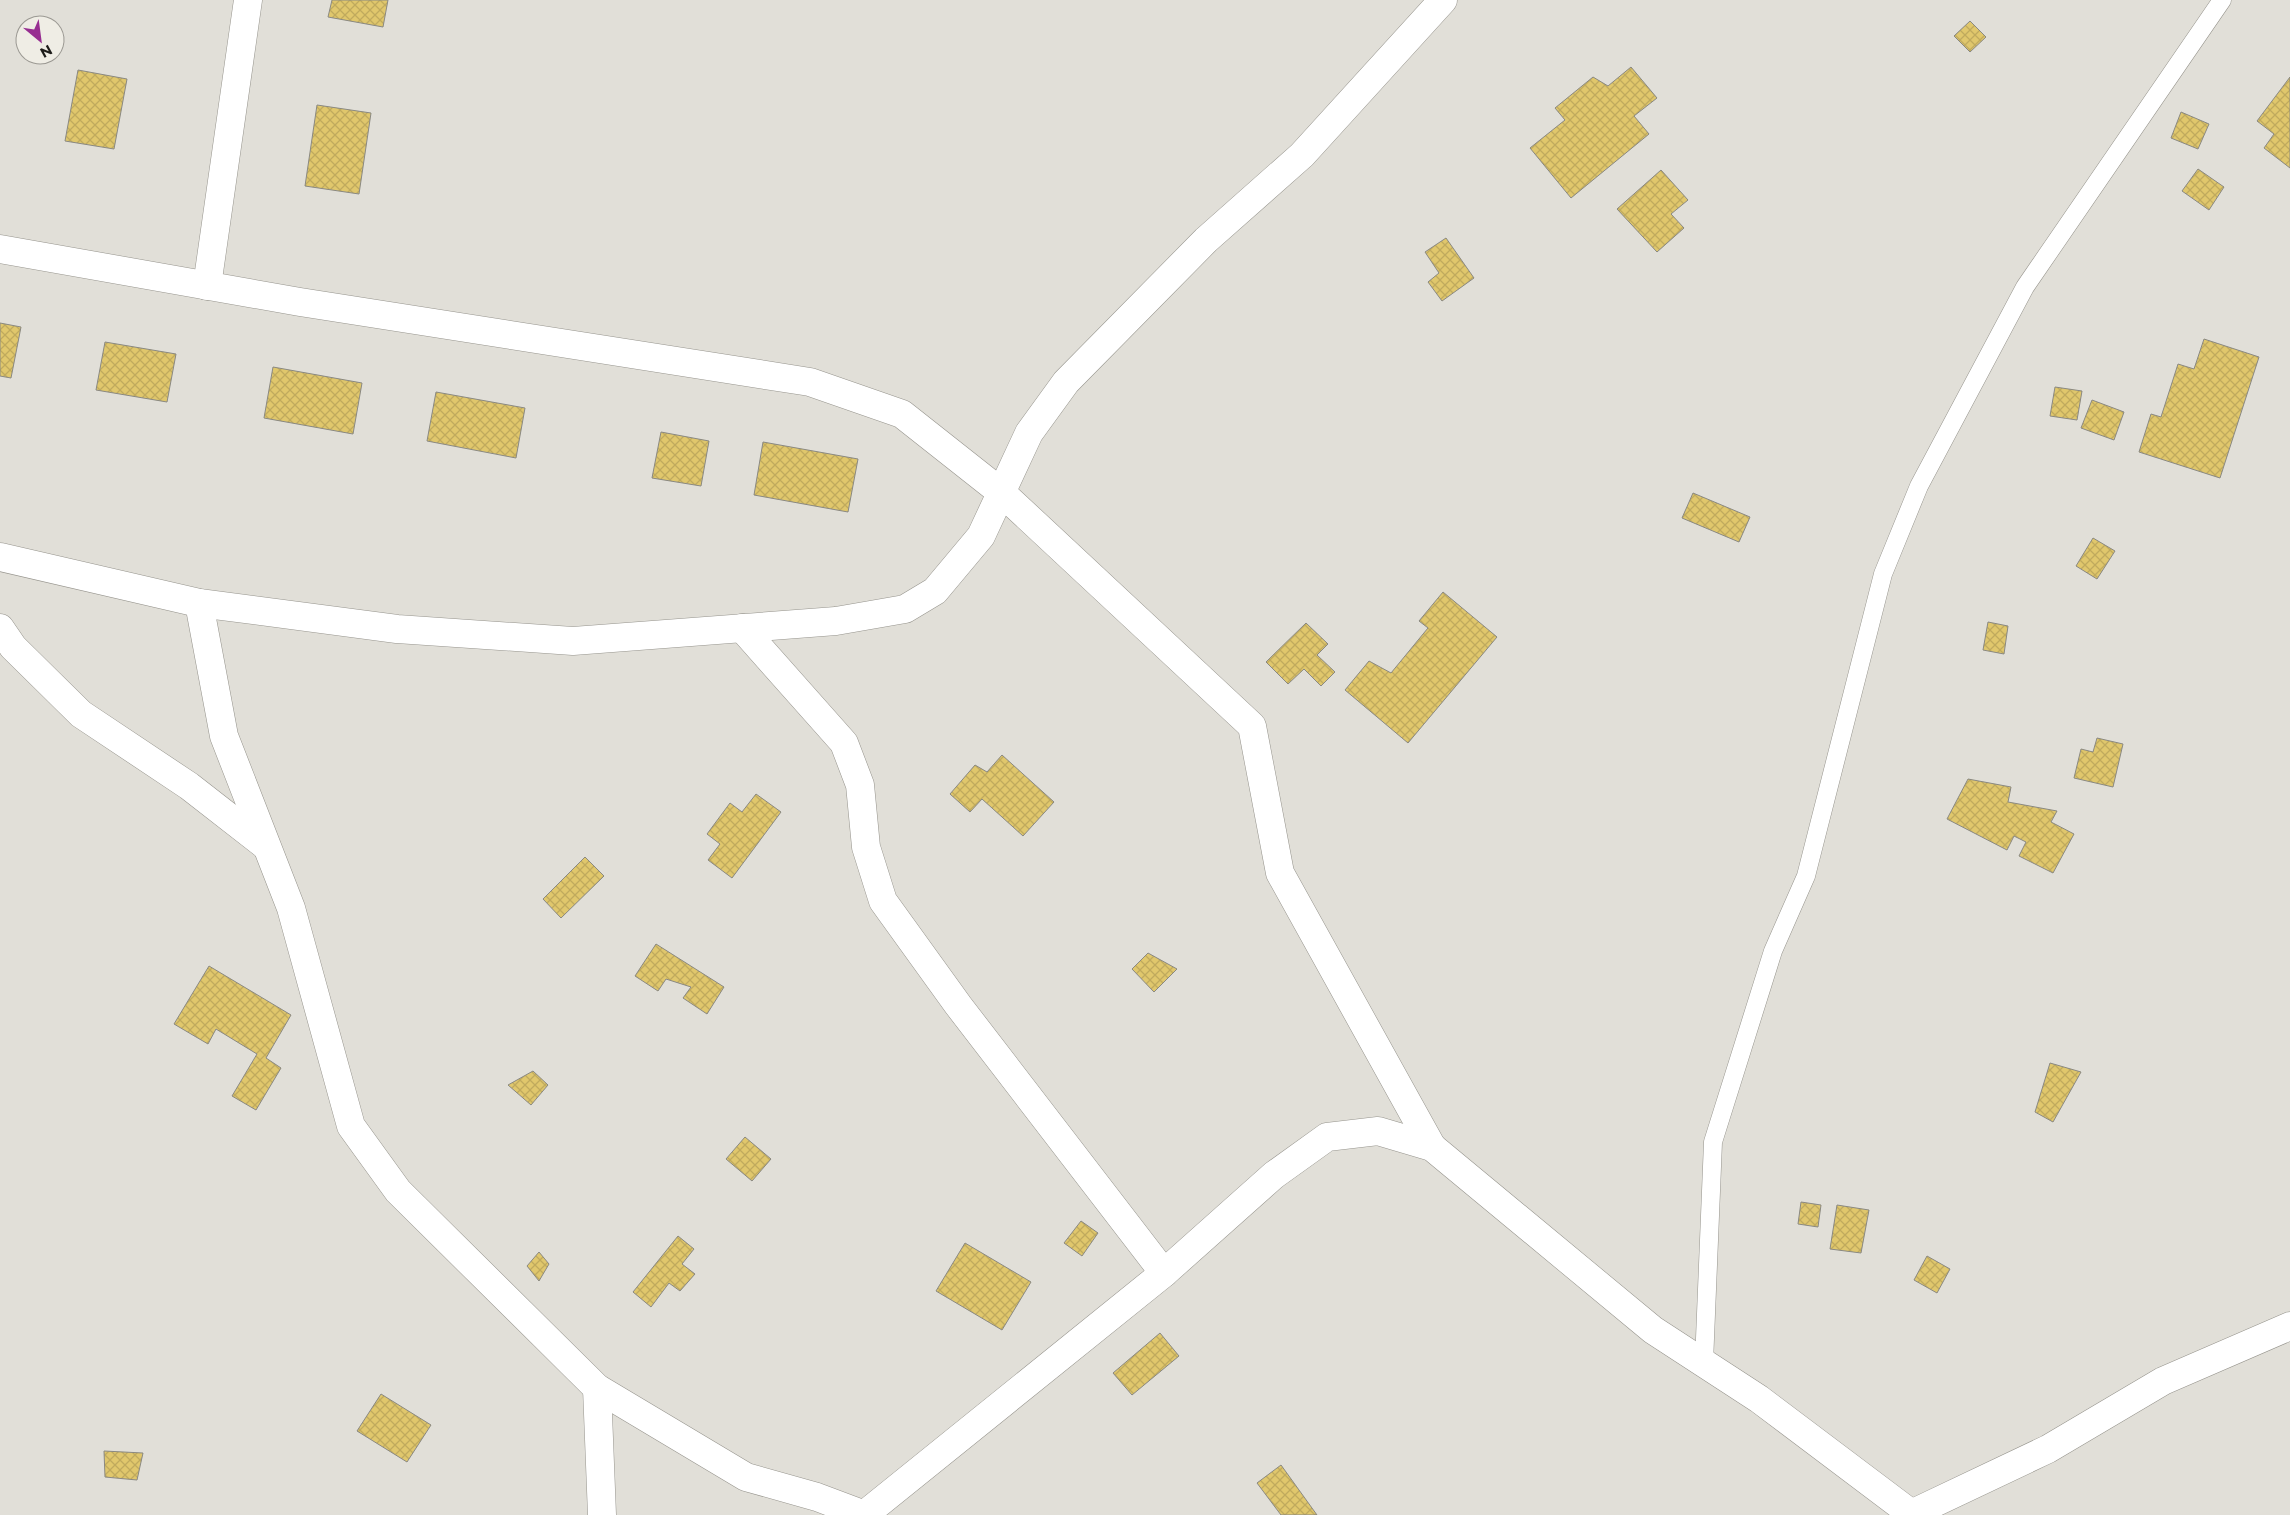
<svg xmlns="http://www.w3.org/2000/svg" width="2290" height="1515" viewBox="0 0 2290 1515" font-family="Montserrat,sans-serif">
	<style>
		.building { fill: url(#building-cross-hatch); stroke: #8a8982 }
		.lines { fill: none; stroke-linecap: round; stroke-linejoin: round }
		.service-casing { stroke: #96948d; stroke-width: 19 }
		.minor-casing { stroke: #96948d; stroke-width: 29 }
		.service { stroke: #fff; stroke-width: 18 }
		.minor { stroke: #fff; stroke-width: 28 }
	</style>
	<defs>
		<pattern id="building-cross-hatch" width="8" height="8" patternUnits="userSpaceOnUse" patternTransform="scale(1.25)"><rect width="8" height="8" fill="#e0c76c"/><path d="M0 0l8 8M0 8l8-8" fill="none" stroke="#c0aa5d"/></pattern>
	</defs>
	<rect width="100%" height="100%" fill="#e1dfd8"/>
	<g class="building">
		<polygon points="332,0 388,0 383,27 328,17"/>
		<polygon points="1970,21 1986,37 1970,52 1954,36"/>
		<polygon points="1631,67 1657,98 1634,116 1649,134 1571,198 1530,148 1565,120 1555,108 1593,77 1608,86"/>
		<polygon points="78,70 127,79 114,149 65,141"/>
		<polygon points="2290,77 2290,168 2264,148 2274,134 2257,121"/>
		<polygon points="317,105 371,113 359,194 305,186"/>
		<polygon points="2181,112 2209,124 2198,149 2171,138"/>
		<polygon points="2198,169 2224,187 2209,210 2182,191"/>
		<polygon points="1661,170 1688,200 1671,214 1684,228 1657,252 1617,209"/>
		<polygon points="1446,238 1474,278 1442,301 1428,282 1439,273 1425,252"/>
		<polygon points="0,323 21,327 11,378 0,376"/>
		<polygon points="2204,339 2259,357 2220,478 2139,452 2151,414 2161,417 2178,364 2194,369"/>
		<polygon points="105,342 176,354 167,402 96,390"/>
		<polygon points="273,367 362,383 353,434 264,418"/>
		<polygon points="2055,387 2082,391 2077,420 2050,416"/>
		<polygon points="436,392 525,408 516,458 427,441"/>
		<polygon points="2092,400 2124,412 2114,440 2081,428"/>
		<polygon points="661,432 709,441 701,486 652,478"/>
		<polygon points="763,442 858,459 848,512 754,495"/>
		<polygon points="1693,493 1750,517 1739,542 1682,518"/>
		<polygon points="2093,538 2115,551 2097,579 2076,566"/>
		<polygon points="1443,592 1497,637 1408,743 1345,690 1369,661 1391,673 1428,628 1419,621"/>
		<polygon points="1988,622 2008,626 2004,654 1983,650"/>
		<polygon points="1306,623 1328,644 1317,655 1335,672 1321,686 1304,669 1288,684 1266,662"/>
		<polygon points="2097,738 2123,744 2113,787 2074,778 2081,749 2093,752"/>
		<polygon points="1002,755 1054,802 1023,836 982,799 970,812 950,794 975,765 987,772"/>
		<polygon points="1968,779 2011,787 2008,802 2057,811 2051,822 2074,834 2053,873 2019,856 2026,842 2014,836 2007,850 1947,819"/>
		<polygon points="756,794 781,812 732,878 708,860 720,844 707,834 730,803 742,812"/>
		<polygon points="585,857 604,876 561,918 543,899"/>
		<polygon points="656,944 724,987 707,1014 683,998 691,987 666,979 658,991 635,976"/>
		<polygon points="1148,953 1177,969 1154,992 1132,969"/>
		<polygon points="209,966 291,1015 266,1058 281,1068 256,1110 232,1096 257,1054 216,1029 208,1044 174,1024"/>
		<polygon points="2050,1063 2081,1072 2053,1122 2035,1112"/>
		<polygon points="533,1071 548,1085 531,1105 508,1085"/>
		<polygon points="745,1137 771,1159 752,1181 726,1159"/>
		<polygon points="1801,1202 1821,1205 1818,1227 1798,1224"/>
		<polygon points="1837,1205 1869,1210 1861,1253 1830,1249"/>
		<polygon points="1081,1221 1098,1233 1082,1256 1064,1243"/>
		<polygon points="678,1236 694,1249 682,1264 695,1274 680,1291 669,1283 651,1307 633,1292"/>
		<polygon points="965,1243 1031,1282 1002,1330 936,1291"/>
		<polygon points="539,1252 549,1264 539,1281 527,1266"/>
		<polygon points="1927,1256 1950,1269 1937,1293 1914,1280"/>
		<polygon points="1160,1333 1179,1356 1132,1395 1113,1373"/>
		<polygon points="381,1394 431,1425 407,1462 357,1431"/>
		<polygon points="104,1451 143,1453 137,1480 105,1477"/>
		<polygon points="1281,1465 1317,1515 1281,1515 1257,1483"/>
	</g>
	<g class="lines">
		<g class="service-casing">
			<polyline id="service" points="1704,1363 1713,1142 1773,951 1806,876 1883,574 1919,486 2025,287 2222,0"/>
		</g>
		<g class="minor-casing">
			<g id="minor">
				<polyline points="0,249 300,302 810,382 902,414 1002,493 1252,726 1280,873 1432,1147"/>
				<polyline points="207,286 248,0"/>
				<polyline points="0,557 199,603 397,629 573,641 836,621 905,609 935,591 981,536 1029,433 1066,382 1206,240 1302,155 1443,0"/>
				<polyline points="199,603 224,736 291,908 351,1126 398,1191 597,1388 746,1477 817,1497 865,1515"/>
				<polyline points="0,628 13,647 81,714 189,786 266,846"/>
				<polyline points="742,628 844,743 860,785 866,847 883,901 958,1005 1164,1273"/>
				<polyline points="597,1388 602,1515"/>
				<polyline points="864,1515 1164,1273 1274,1175 1327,1137 1378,1131 1432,1147 1653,1330 1759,1399 1913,1515"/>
				<polyline points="1909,1515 2048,1449 2163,1381 2290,1326"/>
			</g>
		</g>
		<use href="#service" class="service"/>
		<use href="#minor" class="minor"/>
	</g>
	<g transform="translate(40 40) rotate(151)"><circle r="24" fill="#efede5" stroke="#9b9993"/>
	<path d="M0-4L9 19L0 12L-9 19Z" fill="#972e91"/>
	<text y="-8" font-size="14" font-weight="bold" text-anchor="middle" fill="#1d1c19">N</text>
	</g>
</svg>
